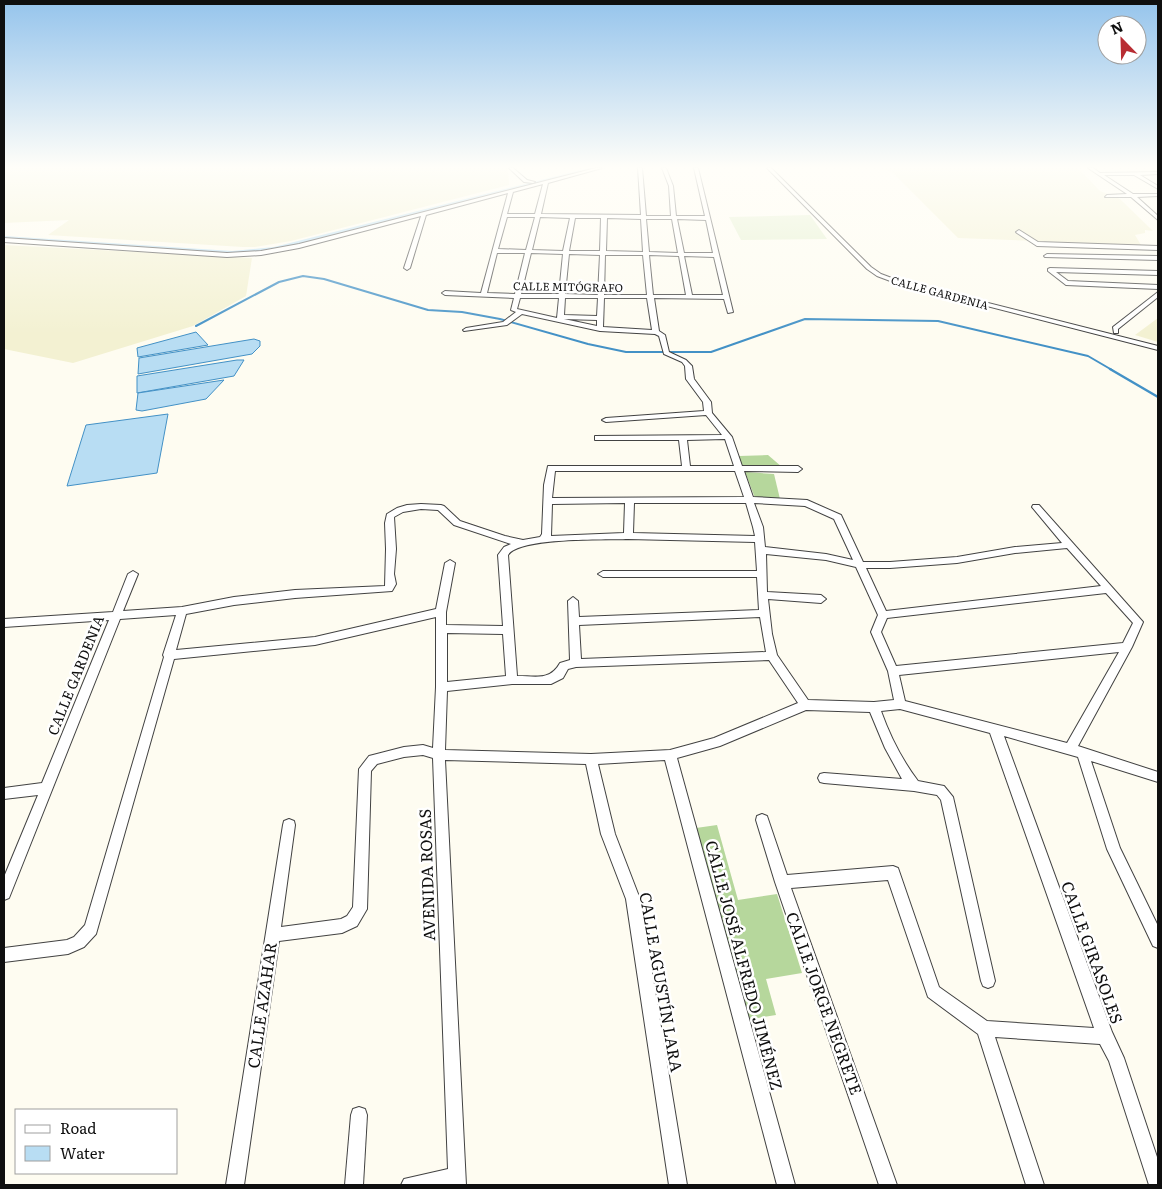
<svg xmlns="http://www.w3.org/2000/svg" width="1162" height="1189" viewBox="0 0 1162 1189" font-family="Literata,serif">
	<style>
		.farmland { fill: #f3f1d2 }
		.forest { fill: #b6d79c }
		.pitch { fill: #e3efcd }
		.water { fill: #b8ddf3; stroke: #4391c6 }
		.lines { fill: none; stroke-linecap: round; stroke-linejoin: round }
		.stream-far1 { stroke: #4391c6; stroke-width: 2 }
		.stream { stroke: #4391c6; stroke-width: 2.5 }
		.canal { fill: #b8ddf3; fill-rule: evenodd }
		.street-casing { stroke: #424242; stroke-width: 2 }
		.street { fill: #fff; fill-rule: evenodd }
		.labels { text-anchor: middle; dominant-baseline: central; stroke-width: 5; stroke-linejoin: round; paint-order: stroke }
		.far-street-label { font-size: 11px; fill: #0f0f0f; stroke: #fff }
		.street-label { font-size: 14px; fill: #0f0f0f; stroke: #fff }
		.near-street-label { font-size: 16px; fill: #0f0f0f; stroke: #fff }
	</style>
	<rect width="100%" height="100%" fill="#fefcf1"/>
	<g class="farmland">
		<polygon points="4,168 508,168 509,185 291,241 255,247 243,247 48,235 69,220 4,223"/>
		<polygon points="880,168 1078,168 1100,191 1120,199 1153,231 1145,230 1145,233 1135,235 1141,245 958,238 893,173"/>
		<polygon points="4,245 252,258 246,296 193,326 73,363 4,349"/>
		<polygon points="1158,318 1158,342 1135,335"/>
	</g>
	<g class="forest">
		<polygon points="768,455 782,467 742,467 739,456"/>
		<polygon points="745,472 774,474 780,499 755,498"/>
		<polygon points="717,825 738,900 777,894 802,973 766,979 776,1015 746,1020 696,828"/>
	</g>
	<polygon class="pitch" points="810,215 827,239 741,240 729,217"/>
	<g class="water">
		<polygon points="196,332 208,345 138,357 137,348"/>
		<polygon points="254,339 260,341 260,346 252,354 138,374 139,358"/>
		<polygon points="237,360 244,360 234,376 137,393 137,376"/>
		<polygon points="224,380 206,399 142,411 136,410 138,393"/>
		<polygon points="168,414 157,473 67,486 86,425"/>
	</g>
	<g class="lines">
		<polyline class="stream-far1" points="196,326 279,282 303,276 324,279 428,310 462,312 500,319 588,344 626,352 711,352 805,319 938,321 1088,356 1112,370"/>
		<polyline class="stream" points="1110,369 1158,397"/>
		<polygon class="canal" points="589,168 597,168 274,251 232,255 4,240 4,236 232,251 274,247"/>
		<g class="street-casing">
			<g id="street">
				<polygon points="509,168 513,168 527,180 535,182 533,183 524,182"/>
				<path d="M596 168H602L548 183 541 214 641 215 638 168H642L646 216H671L669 186 662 168H666L673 186 676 216H705L694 168H698L733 312 728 313 724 299 654 298 659 331 665 335 669 352 686 360 692 366 694 379 711 402 712 413 732 437 742 466H798L802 469 798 472 744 471 753 497 807 500 841 515 863 562H890L957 557 1015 547 1062 543 1032 507 1033 505H1039L1143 622 1132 647 1078 746 1158 772V782L1091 761 1120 848 1158 926V948L1153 946 1107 849 1078 757 1004 736 1112 1032 1124 1058 1158 1160V1185H1149L1109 1061 1100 1044 995 1037 1044 1185H1026L978 1034 928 997 888 880 791 888 897 1185H879L775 882 756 820 757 816 762 814 767 816 787 875 893 866 898 868 939 987 987 1021 1094 1028 990 733 900 709 881 711C890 736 902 760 918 781L944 786 953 797 995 981 993 986 988 988 983 986 981 981 941 800 937 795 914 791 824 783 820 782 818 778 820 774 824 773 902 779 885 748 870 712 806 710 720 746 677 758 795 1185H777L665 760 598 764 615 834 640 899 687 1185H669L626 899 601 834 586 764 445 760 466 1185H401L404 1179 448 1169 433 758 423 755 404 757 377 764 371 771 367 909 357 926 342 933 279 941 244 1185H226L283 825 284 821 289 819 294 821 295 825 281 927 341 919 347 916 353 907 359 769 369 756 373 755 404 747 423 745 433 748 436 687V617L315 645 174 659 96 934 84 947 68 954 4 962V948L67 940 74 937 85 925 164 657 163 655 176 615 120 619 11 893 9 898 4 900V877L38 795 4 799V788L42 783 109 620 4 627V619L113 612 128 574 133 571 138 574 123 611 182 607 234 597 295 590 385 586 386 549 385 523 387 514 397 508 407 505 421 504 441 505 444 506 460 521 505 536 523 540 540 537 542 534 544 485 548 466H682L679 440H595V436L722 435 706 415 606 422 602 420 606 418 704 411 703 402 686 379 685 366 682 362 664 354 659 336 655 334 600 331 522 314 507 325 464 331 463 330 466 328 503 322 516 312 511 310 514 298 445 295 442 293 445 291 481 293 508 193 426 215 410 268 407 270 404 268 421 216 299 248 261 255 227 257 4 242V238L227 253 261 251 299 244ZM543 184 535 214H507L513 192ZM507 217H535L526 250 498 249ZM540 217 570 218 563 251 532 250ZM575 218H601L600 251H569ZM607 218 641 219 643 252 606 251ZM646 219H672L678 253 649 252ZM677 219 706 220 713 253H684ZM497 253H525L515 294 487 293ZM531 253 563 254 559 294H521ZM569 254 600 255 598 295 565 294ZM605 255H643L647 295H604ZM649 255 679 256 686 295H653ZM684 256 714 257 723 295H692ZM520 298H559L557 318 517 309ZM565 298H598L597 316 564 315ZM604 298H647L652 330 603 327ZM564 319 597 320V326ZM725 439 734 466H690L687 440ZM555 471H735L744 497 552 498ZM625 503 624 533 551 536 552 504ZM634 503H746L753 527 755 536 633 533ZM754 503 805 506 834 519 853 560 826 554 765 547 763 527ZM421 509 438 510 454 525 511 544 504 547 498 555 503 626 446 625V612L455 563 450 560 445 563 436 609 315 637 176 650 186 614 234 605 295 598 392 591 396 584 394 574 396 549 394 517 403 512ZM628 539 755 542 757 571H603L598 574 603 577H757L759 610 579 617 578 601 573 597 568 601 570 660 560 663C550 681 536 676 517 676L508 555C519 537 605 540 628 539ZM1067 548 1101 586 886 611 866 568H890L957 563 1015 553ZM766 554 826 560 856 567 878 615 871 632 888 671 894 700 874 702 808 700 777 655 772 634 768 599 821 603 826 599 821 595 767 592ZM1106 593 1133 623 1123 643 896 666 881 632 887 618ZM760 617 766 652 581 659 579 625ZM447 633 503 634 506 676 447 682ZM1119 652 1067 743 905 701 899 675ZM769 660 798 703 714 738 670 750 591 754 445 750 447 691 512 684H551L563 678 568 669 576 667Z"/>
				<polygon points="767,168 771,168 871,267 881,274 897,280 1158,346 1158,350 893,282 877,276 867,269"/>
				<polygon points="1088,168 1093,168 1100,173 1158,172 1158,174 1140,175 1158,186 1158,189 1134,175 1104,175 1133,194 1158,194 1158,196 1137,197 1158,216 1158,220 1131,197 1105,197 1107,195 1127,194"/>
				<polygon points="1019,230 1038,242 1158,246 1158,250 1037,246 1017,233 1016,232"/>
				<polygon points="1047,254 1158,256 1158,260 1045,257 1044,256"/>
				<polygon points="1050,268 1158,271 1158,275 1056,272 1068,281 1158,285 1158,289 1066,285 1048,271 1048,269"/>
				<polygon points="1158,292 1158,297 1118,329 1118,333 1114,333 1113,327"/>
				<polygon points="359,1107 365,1109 367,1115 363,1185 345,1185 351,1115 353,1109"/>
			</g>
		</g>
		<use href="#street" class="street"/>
	</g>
	<linearGradient id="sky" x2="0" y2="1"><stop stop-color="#95c4ec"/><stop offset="0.5" stop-color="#fffef9"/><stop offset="1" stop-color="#fffef9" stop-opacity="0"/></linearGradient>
	<rect width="1162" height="334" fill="url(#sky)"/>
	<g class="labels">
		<g class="far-street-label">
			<text transform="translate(568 286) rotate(1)">CALLE MITÓGRAFO</text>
			<text transform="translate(940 292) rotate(15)">CALLE GARDENIA</text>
		</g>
		<g class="street-label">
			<text transform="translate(75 675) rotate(-68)">CALLE GARDENIA</text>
		</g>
		<g class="near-street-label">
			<text transform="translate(426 875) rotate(-92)">AVENIDA ROSAS</text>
			<text transform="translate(1093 952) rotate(70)">CALLE GIRASOLES</text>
			<text transform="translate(745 965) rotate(75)">CALLE JOSÉ ALFREDO JIMÉNEZ</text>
			<text transform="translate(662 982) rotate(80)">CALLE AGUSTÍN LARA</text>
			<text transform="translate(825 1003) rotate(70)">CALLE JORGE NEGRETE</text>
			<text transform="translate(261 1005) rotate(-82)">CALLE AZAHAR</text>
		</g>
	</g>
	<rect width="1162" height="1189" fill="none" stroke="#0f0f0f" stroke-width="10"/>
	<rect x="15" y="1109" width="162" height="65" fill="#ffffff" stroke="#9f9f9f"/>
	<rect x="25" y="1125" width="25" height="8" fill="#ffffff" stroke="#9f9f9f"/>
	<text x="60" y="1134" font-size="15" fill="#0f0f0f">Road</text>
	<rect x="25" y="1146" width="25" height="15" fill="#b8ddf3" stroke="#9f9f9f"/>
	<text x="60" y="1159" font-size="15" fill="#0f0f0f">Water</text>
	<g transform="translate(1122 40) rotate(337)"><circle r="24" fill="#ffffff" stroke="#9f9f9f"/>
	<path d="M0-4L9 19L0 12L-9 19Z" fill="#b82d33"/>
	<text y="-8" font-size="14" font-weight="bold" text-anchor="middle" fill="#0f0f0f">N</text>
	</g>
</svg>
